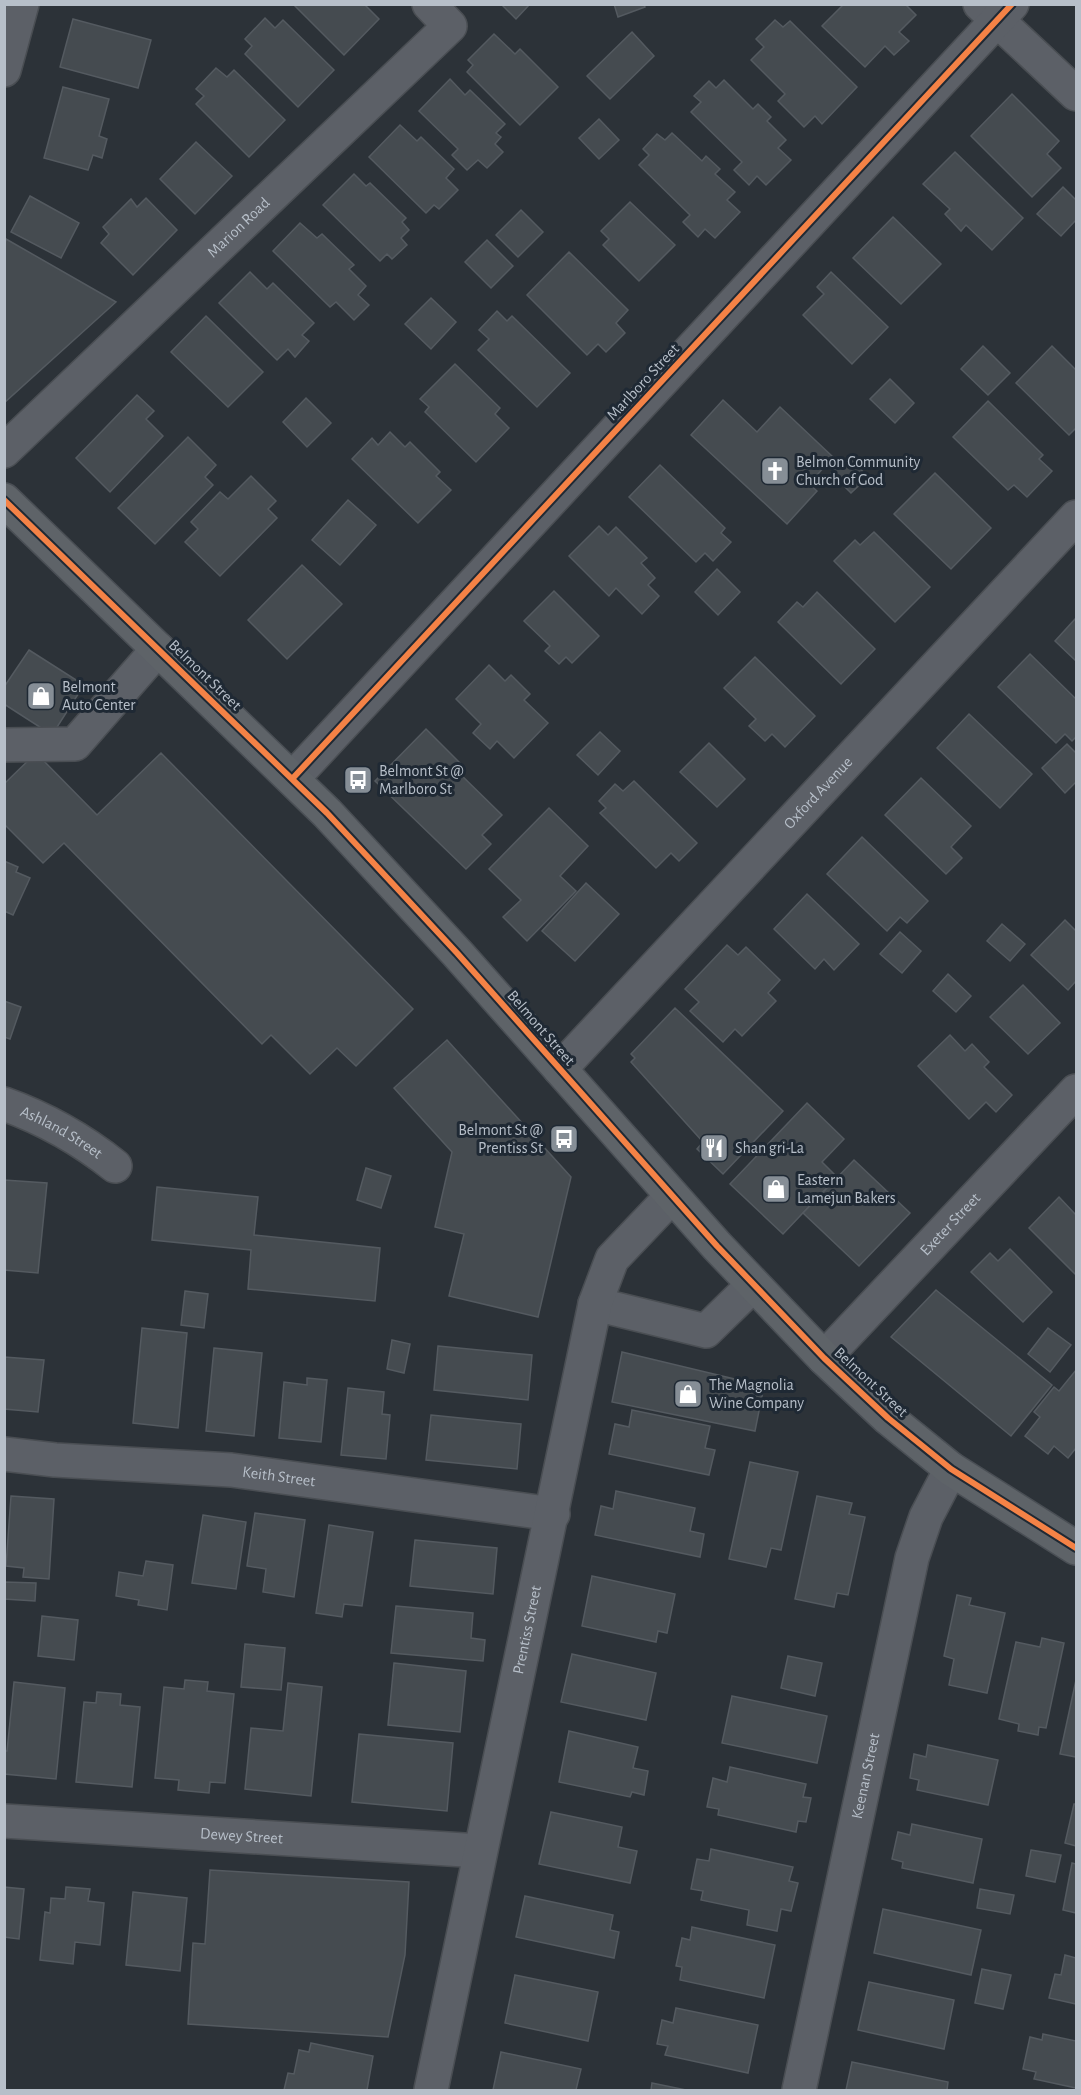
<svg xmlns="http://www.w3.org/2000/svg" width="1081" height="2095" viewBox="0 0 1081 2095" font-family="'Alegreya Sans',sans-serif">
	<style>
		.building { fill: #454b50; stroke: #545a60; stroke-width: 1.5 }
		.lines { fill: none; stroke-linecap: round; stroke-linejoin: round }
		.minor-casing { stroke: #4a4e53; stroke-width: 36 }
		.major-casing { stroke: #4a4f55; stroke-width: 36 }
		.minor { stroke: #5c6067; stroke-width: 33 }
		.major { stroke: #5e6368; stroke-width: 33 }
		.cycleway-casing { stroke: #1f2934; stroke-width: 10 }
		.cycleway { stroke: #f48246; stroke-width: 6 }
		.labels { text-anchor: middle; dominant-baseline: central; stroke-width: 6; stroke-linejoin: round; paint-order: stroke }
		.street-label { font-size: 16px; fill: #b7bfc9; stroke: #1f2934 }
		.poi-label { font-size: 16px; fill: #b7bfc9; stroke: #1f2934; text-anchor: start }
	</style>
	<rect width="100%" height="100%" fill="#2c3238"/>
	<g class="building">
		<polygon points="293,4 364,4 379,19 344,55"/>
		<polygon points="501,4 530,4 516,19"/>
		<polygon points="614,4 644,4 645,7 618,17"/>
		<polygon points="844,4 905,4 916,15 899,32 909,41 894,55 885,46 865,67 822,26"/>
		<polygon points="265,18 275,28 283,20 334,70 298,107 245,54 252,46 245,39"/>
		<polygon points="73,19 151,40 138,88 60,67"/>
		<polygon points="775,20 783,27 790,21 857,87 822,124 815,116 804,127 778,101 785,94 751,60 764,47 756,39"/>
		<polygon points="632,32 654,56 610,99 587,76"/>
		<polygon points="494,34 515,54 520,49 558,87 520,125 467,72 473,65 468,60"/>
		<polygon points="216,68 227,77 234,70 285,120 249,157 196,104 204,96 196,89"/>
		<polygon points="450,79 465,95 470,90 505,124 496,133 501,137 495,144 503,152 487,168 478,160 467,170 452,155 458,149 419,111"/>
		<polygon points="724,80 753,109 758,104 771,117 767,121 786,140 778,148 791,160 766,185 757,176 749,185 734,170 742,162 691,112 701,102 694,96 709,81 716,88"/>
		<polygon points="63,87 109,99 99,136 107,139 102,158 93,155 88,170 44,158"/>
		<polygon points="1012,94 1059,141 1047,154 1061,168 1032,197 971,136"/>
		<polygon points="599,119 619,140 599,159 579,138"/>
		<polygon points="400,125 417,141 421,137 454,169 446,178 458,190 439,209 434,205 426,213 369,157"/>
		<polygon points="672,133 702,161 706,156 720,169 715,174 735,192 727,200 740,212 715,238 705,229 698,237 683,222 690,215 639,165 649,155 643,149 657,134 665,140"/>
		<polygon points="196,142 232,176 195,214 160,179"/>
		<polygon points="955,152 1023,218 992,250 966,225 961,231 945,214 950,209 923,184"/>
		<polygon points="354,174 366,186 370,183 406,218 402,222 409,230 401,238 407,245 392,259 387,254 380,261 323,205"/>
		<polygon points="1063,187 1076,200 1076,220 1061,236 1037,214"/>
		<polygon points="30,196 79,223 61,258 11,232"/>
		<polygon points="146,198 177,230 133,275 101,243 109,234 103,227 131,199 137,207"/>
		<polygon points="630,202 675,245 639,281 603,245 609,239 601,231"/>
		<polygon points="521,210 543,232 518,257 496,235"/>
		<polygon points="893,217 941,264 901,304 853,258"/>
		<polygon points="300,223 317,238 322,234 354,265 349,269 366,286 358,295 369,305 354,320 336,302 330,307 273,251"/>
		<polygon points="6,239 116,302 4,403 4,248"/>
		<polygon points="487,240 513,266 491,288 465,262"/>
		<polygon points="569,252 628,310 616,323 625,333 606,352 598,344 587,355 527,295"/>
		<polygon points="250,272 267,289 273,283 314,323 302,335 309,341 295,357 288,349 277,360 219,303"/>
		<polygon points="831,272 888,327 852,364 803,315 824,294 817,287"/>
		<polygon points="431,298 456,322 431,349 405,324"/>
		<polygon points="497,311 507,321 512,316 570,373 537,407 478,350 489,339 479,330"/>
		<polygon points="206,316 263,372 228,407 171,352"/>
		<polygon points="983,346 1010,373 988,395 961,369"/>
		<polygon points="1052,346 1076,370 1076,428 1069,435 1016,383"/>
		<polygon points="455,364 500,408 495,414 509,428 476,462 425,412 429,407 420,399"/>
		<polygon points="890,379 914,403 895,423 870,399"/>
		<polygon points="137,395 154,411 146,419 163,436 110,492 76,458"/>
		<polygon points="306,398 331,423 307,447 283,422"/>
		<polygon points="723,400 757,432 780,407 833,457 809,484 817,491 787,524 691,435"/>
		<polygon points="988,401 1043,455 1039,459 1052,471 1027,497 1014,485 1008,490 953,437"/>
		<polygon points="390,432 405,447 410,442 440,472 436,476 451,490 418,523 352,459 372,438 378,445"/>
		<polygon points="188,437 216,465 205,477 213,485 155,544 118,508"/>
		<polygon points="849,457 868,477 851,493 831,473"/>
		<polygon points="660,465 725,528 721,533 731,542 713,561 705,553 696,562 629,497"/>
		<polygon points="935,473 991,528 951,569 894,514"/>
		<polygon points="251,476 276,501 268,509 277,518 220,576 185,542 198,529 191,522 220,492 228,499"/>
		<polygon points="348,500 376,525 340,565 312,540"/>
		<polygon points="599,526 608,535 616,527 647,558 641,563 655,578 648,585 659,596 642,614 616,588 609,596 569,556"/>
		<polygon points="874,532 930,587 895,622 834,561 855,540 860,545"/>
		<polygon points="302,565 342,604 287,659 248,620"/>
		<polygon points="717,569 740,592 718,615 695,592"/>
		<polygon points="554,591 599,636 572,663 566,657 559,664 545,651 550,646 524,621"/>
		<polygon points="817,592 875,649 841,684 778,622 797,602 803,607"/>
		<polygon points="1076,618 1076,661 1055,641"/>
		<polygon points="29,650 84,685 52,735 4,704 4,687"/>
		<polygon points="1030,654 1076,699 1076,737 1072,741 1065,734 1056,743 998,687"/>
		<polygon points="755,657 815,716 785,747 772,734 765,741 749,726 756,719 724,688"/>
		<polygon points="489,665 505,681 511,675 530,694 524,700 548,723 514,758 497,741 490,749 473,733 481,724 456,699"/>
		<polygon points="969,714 1032,774 1000,808 937,748"/>
		<polygon points="426,729 460,763 455,769 502,815 482,835 491,844 466,869 375,781"/>
		<polygon points="600,732 620,751 598,775 577,755"/>
		<polygon points="709,743 745,779 717,807 680,772"/>
		<polygon points="1067,744 1076,753 1076,782 1065,793 1042,768"/>
		<polygon points="36,753 97,815 161,753 413,1009 356,1066 337,1048 310,1074 271,1035 262,1044 64,843 43,863 4,824 4,784"/>
		<polygon points="921,778 971,826 951,847 962,858 946,874 885,815"/>
		<polygon points="634,781 697,843 679,861 671,853 656,868 600,813 606,808 599,801 615,784 623,791"/>
		<polygon points="549,808 588,846 560,876 576,891 527,941 503,917 521,900 489,869"/>
		<polygon points="862,837 928,901 907,923 900,917 887,931 827,874"/>
		<polygon points="4,861 18,867 16,872 30,878 13,915 4,911"/>
		<polygon points="586,883 619,914 575,961 542,931"/>
		<polygon points="807,894 859,944 834,970 824,959 815,969 774,929"/>
		<polygon points="1065,920 1076,931 1076,981 1068,990 1031,955"/>
		<polygon points="1002,924 1025,944 1010,961 987,941"/>
		<polygon points="900,932 921,951 902,973 880,954"/>
		<polygon points="727,945 738,955 746,947 780,980 768,993 776,1001 742,1036 735,1029 723,1042 690,1011 699,1002 685,989"/>
		<polygon points="948,974 971,996 956,1012 933,991"/>
		<polygon points="1023,985 1060,1023 1028,1054 990,1017"/>
		<polygon points="4,1001 21,1007 10,1039 4,1037"/>
		<polygon points="675,1008 783,1111 723,1174 697,1149 703,1142 631,1062 635,1058 631,1054"/>
		<polygon points="950,1035 965,1051 972,1044 989,1062 984,1067 1012,1095 996,1112 986,1102 969,1119 918,1066"/>
		<polygon points="447,1040 571,1177 538,1317 449,1296 464,1234 435,1227 452,1152 394,1088"/>
		<polygon points="807,1103 844,1139 822,1162 837,1177 783,1234 730,1184"/>
		<polygon points="854,1160 910,1213 859,1266 803,1213"/>
		<polygon points="366,1168 391,1176 381,1208 357,1200"/>
		<polygon points="4,1180 47,1183 38,1273 4,1270"/>
		<polygon points="157,1187 258,1197 254,1235 380,1248 375,1301 248,1289 251,1250 152,1240"/>
		<polygon points="1059,1197 1076,1215 1076,1275 1029,1228"/>
		<polygon points="1010,1249 1052,1292 1023,1322 971,1272 990,1253 998,1261"/>
		<polygon points="936,1290 1052,1385 1011,1436 891,1337"/>
		<polygon points="185,1291 208,1294 204,1328 181,1325"/>
		<polygon points="142,1328 187,1333 178,1428 133,1423"/>
		<polygon points="1048,1328 1071,1345 1050,1372 1028,1354"/>
		<polygon points="392,1340 410,1344 404,1373 387,1369"/>
		<polygon points="438,1346 532,1355 528,1400 434,1390"/>
		<polygon points="214,1348 262,1353 254,1436 206,1431"/>
		<polygon points="622,1352 764,1386 755,1431 612,1402"/>
		<polygon points="4,1357 44,1360 38,1412 4,1409"/>
		<polygon points="1076,1370 1076,1448 1068,1458 1054,1446 1048,1454 1025,1436 1040,1417 1034,1412 1054,1387 1059,1391"/>
		<polygon points="307,1378 327,1380 321,1442 279,1438 284,1382 307,1385"/>
		<polygon points="348,1388 384,1392 382,1414 390,1415 386,1459 341,1455"/>
		<polygon points="632,1410 710,1426 705,1448 715,1450 709,1475 609,1454 615,1424 629,1427"/>
		<polygon points="431,1415 521,1424 517,1469 426,1460"/>
		<polygon points="750,1462 798,1472 781,1550 771,1548 766,1567 729,1559"/>
		<polygon points="616,1491 695,1508 690,1531 704,1534 700,1557 595,1535 601,1506 613,1509"/>
		<polygon points="11,1496 54,1499 49,1579 23,1577 24,1568 6,1566"/>
		<polygon points="817,1496 852,1503 849,1514 865,1517 848,1595 837,1593 834,1607 795,1599"/>
		<polygon points="255,1513 305,1520 294,1597 263,1592 266,1569 247,1566"/>
		<polygon points="203,1515 246,1522 236,1589 192,1583"/>
		<polygon points="329,1525 373,1532 362,1606 344,1604 342,1617 316,1613"/>
		<polygon points="415,1540 497,1548 493,1594 410,1586"/>
		<polygon points="146,1561 173,1565 167,1610 138,1605 139,1600 116,1596 119,1572 143,1576"/>
		<polygon points="592,1576 675,1594 667,1633 658,1631 656,1642 582,1626"/>
		<polygon points="4,1582 36,1583 35,1601 4,1599"/>
		<polygon points="957,1595 971,1598 969,1605 1005,1613 987,1693 949,1685 954,1659 944,1656"/>
		<polygon points="396,1606 473,1613 471,1638 485,1640 483,1661 391,1653"/>
		<polygon points="42,1616 78,1620 74,1660 38,1656"/>
		<polygon points="1042,1638 1064,1643 1046,1728 1039,1727 1038,1735 1018,1731 1019,1724 999,1719 1016,1642 1040,1647"/>
		<polygon points="245,1644 285,1648 281,1690 241,1687"/>
		<polygon points="572,1654 656,1673 646,1720 561,1702"/>
		<polygon points="788,1656 822,1663 815,1696 781,1688"/>
		<polygon points="394,1663 466,1671 460,1732 388,1725"/>
		<polygon points="185,1680 208,1682 207,1691 234,1694 225,1783 210,1782 209,1793 178,1790 179,1780 155,1778 164,1687 184,1689"/>
		<polygon points="1076,1680 1076,1757 1060,1754"/>
		<polygon points="14,1682 65,1688 56,1779 4,1774 4,1751 7,1751"/>
		<polygon points="288,1683 322,1687 311,1796 245,1789 251,1728 283,1731"/>
		<polygon points="97,1692 121,1694 120,1705 140,1707 132,1787 76,1782 84,1702 96,1703"/>
		<polygon points="732,1696 827,1716 817,1763 722,1743"/>
		<polygon points="569,1731 638,1747 633,1768 648,1771 644,1795 632,1792 630,1797 559,1782"/>
		<polygon points="359,1734 453,1743 447,1811 352,1802"/>
		<polygon points="928,1745 998,1760 988,1805 917,1790 919,1780 910,1778 914,1754 926,1757"/>
		<polygon points="730,1767 806,1784 803,1797 811,1798 806,1822 798,1821 796,1832 718,1815 719,1809 707,1807 713,1778 727,1782"/>
		<polygon points="1074,1804 1076,1804 1076,1846 1065,1843"/>
		<polygon points="551,1812 622,1827 618,1847 637,1851 630,1883 539,1864"/>
		<polygon points="912,1824 982,1839 973,1883 902,1868 903,1862 892,1859 898,1832 910,1835"/>
		<polygon points="711,1849 793,1867 789,1881 798,1883 791,1911 781,1909 777,1931 747,1925 749,1910 701,1900 703,1891 691,1889 697,1859 709,1861"/>
		<polygon points="1031,1850 1061,1855 1055,1882 1026,1876"/>
		<polygon points="1072,1863 1076,1864 1076,1913 1063,1910"/>
		<polygon points="210,1870 409,1882 405,1955 388,2037 188,2024 193,1943 205,1944"/>
		<polygon points="4,1887 24,1889 19,1939 4,1937"/>
		<polygon points="66,1887 90,1889 88,1901 104,1903 100,1945 75,1942 73,1964 40,1960 45,1912 50,1913 51,1898 65,1899"/>
		<polygon points="980,1889 1014,1895 1010,1914 977,1908"/>
		<polygon points="133,1892 187,1898 180,1971 126,1965"/>
		<polygon points="525,1896 613,1915 610,1930 619,1932 614,1958 516,1937"/>
		<polygon points="883,1909 981,1930 971,1975 874,1953"/>
		<polygon points="692,1927 775,1945 764,1998 680,1980 682,1967 676,1966 682,1938 690,1940"/>
		<polygon points="1065,1955 1076,1958 1076,2004 1049,1998 1055,1974 1061,1975"/>
		<polygon points="982,1969 1011,1975 1003,2009 975,2003"/>
		<polygon points="515,1975 598,1992 588,2041 505,2023"/>
		<polygon points="869,1982 954,2000 944,2049 858,2030"/>
		<polygon points="676,2008 758,2025 748,2073 665,2055 668,2046 657,2044 662,2020 673,2023"/>
		<polygon points="1043,2034 1076,2041 1076,2088 1034,2079 1036,2072 1023,2069 1030,2037 1042,2040"/>
		<polygon points="311,2043 373,2056 367,2090 284,2090 288,2073 294,2074 299,2050 309,2052"/>
		<polygon points="501,2052 581,2069 576,2090 493,2090"/>
		<polygon points="852,2062 948,2082 947,2090 846,2090"/>
		<polygon points="652,2083 686,2090 651,2090"/>
	</g>
	<g class="lines">
		<g class="minor-casing">
			<g id="minor">
				<polyline points="980,4 1076,94"/>
				<polyline points="4,70 22,4"/>
				<path id="s1" d="M4 451 450 26 429 4"/>
				<polyline points="4,745 75,744 158,649"/>
				<polyline points="293,778 1012,4"/>
				<path id="s2" d="M560 1069 1076 517"/>
				<path id="s3" d="M4 1104C46 1119 81 1139 115 1166"/>
				<polyline points="595,1304 706,1331 753,1285"/>
				<path id="s4" d="M824 1358 1076 1091"/>
				<path id="s5" d="M4 1454 55 1460 231 1470 553 1514"/>
				<path id="s6" d="M4 1821 480 1851"/>
				<path id="s7" d="M431 2090 595 1304 612 1259 672 1196"/>
				<path id="s8" d="M799 2090 912 1558 926 1517 951 1469"/>
			</g>
		</g>
		<g class="major-casing">
			<polyline id="major" points="4,500 327,813 457,953 717,1246 824,1358 888,1418 951,1469 1076,1548"/>
		</g>
		<use href="#minor" class="minor"/>
		<use href="#major" class="major"/>
		<g class="cycleway-casing">
			<g id="cycleway">
				<polyline points="4,500 327,813 457,953 717,1246 824,1358 888,1418 951,1469 1076,1548"/>
				<polyline points="293,778 1012,4"/>
			</g>
		</g>
		<use href="#cycleway" class="cycleway"/>
	</g>
	<defs>
		<g id="church-square" transform="scale(1.5)"><rect x="-9" y="-9" width="18" height="18" rx="4" fill="#868e96" stroke="#1f2934"/><path d="M-1.2-6h2.4v3.5h3.3v2.4h-3.3V6h-2.4V-.1h-3.3v-2.4h3.3Z" fill="#fff"/></g>
		<g id="shop-square" transform="scale(1.5)"><rect x="-9" y="-9" width="18" height="18" rx="4" fill="#868e96" stroke="#1f2934"/><path d="M-5-2.5h2.3a2.7 3.5 0 0 1 5.4 0H5L5.5 6h-11ZM-1.5-2.5h3a1.5 2.3 0 0 0-3 0Z" fill="#fff"/></g>
		<g id="bus-square" transform="scale(1.5)"><rect x="-9" y="-9" width="18" height="18" rx="4" fill="#868e96" stroke="#1f2934"/><path d="M-5-6H5V4H4V6H2V4H-2V6H-4V4H-5ZM-3.5-4V0h7V-4ZM-3.5 1.2v1.5H-2V1.2ZM2 1.2v1.5H3.5V1.2Z" fill="#fff"/></g>
		<g id="restaurant-square" transform="scale(1.5)"><rect x="-9" y="-9" width="18" height="18" rx="4" fill="#868e96" stroke="#1f2934"/><path d="M-5-6h1v4h1v-4h1v4h1v-4h1v5L-1.5 .5V6h-2V.5L-5-1ZM5-6V6H3V1.5H1.5Q1.5-4 5-6Z" fill="#fff"/></g>
	</defs>
	<g fill-rule="evenodd">
		<use href="#church-square" x="775" y="471"/>
		<use href="#shop-square" x="41" y="696"/>
		<use href="#bus-square" x="358" y="780"/>
		<use href="#bus-square" x="564" y="1139"/>
		<use href="#restaurant-square" x="714" y="1148"/>
		<use href="#shop-square" x="776" y="1189"/>
		<use href="#shop-square" x="688" y="1394"/>
	</g>
	<g class="labels">
		<g class="street-label">
			<text stroke="none"><textPath href="#s1" startOffset="324">Marion Road</textPath></text>
			<text transform="translate(643 382) rotate(-47)">Marlboro Street</text>
			<text transform="translate(205 675) rotate(44)">Belmont Street</text>
			<text stroke="none"><textPath href="#s2" startOffset="378">Oxford Avenue</textPath></text>
			<text transform="translate(541 1028) rotate(49)">Belmont Street</text>
			<text stroke="none"><textPath href="#s3" startOffset="64">Ashland Street</textPath></text>
			<text stroke="none"><textPath href="#s4" startOffset="184">Exeter Street</textPath></text>
			<text transform="translate(871 1382) rotate(43)">Belmont Street</text>
			<text stroke="none"><textPath href="#s5" startOffset="276">Keith Street</textPath></text>
			<text stroke="none"><textPath href="#s7" startOffset="470">Prentiss Street</textPath></text>
			<text stroke="none"><textPath href="#s8" startOffset="321">Keenan Street</textPath></text>
			<text stroke="none"><textPath href="#s6" startOffset="238">Dewey Street</textPath></text>
		</g>
		<g class="poi-label">
			<text x="796" y="462">Belmon Community<tspan x="796" dy="18">Church of God</tspan></text>
			<text x="62" y="687">Belmont<tspan x="62" dy="18">Auto Center</tspan></text>
			<text x="379" y="771">Belmont St @<tspan x="379" dy="18">Marlboro St</tspan></text>
			<text x="543" y="1130" text-anchor="end">Belmont St @<tspan x="543" dy="18">Prentiss St</tspan></text>
			<text x="735" y="1148">Shan gri-La</text>
			<text x="797" y="1180">Eastern<tspan x="797" dy="18">Lamejun Bakers</tspan></text>
			<text x="709" y="1385">The Magnolia<tspan x="709" dy="18">Wine Company</tspan></text>
		</g>
	</g>
	<rect width="1081" height="2095" fill="none" stroke="#b7bfc9" stroke-width="12"/>
</svg>
